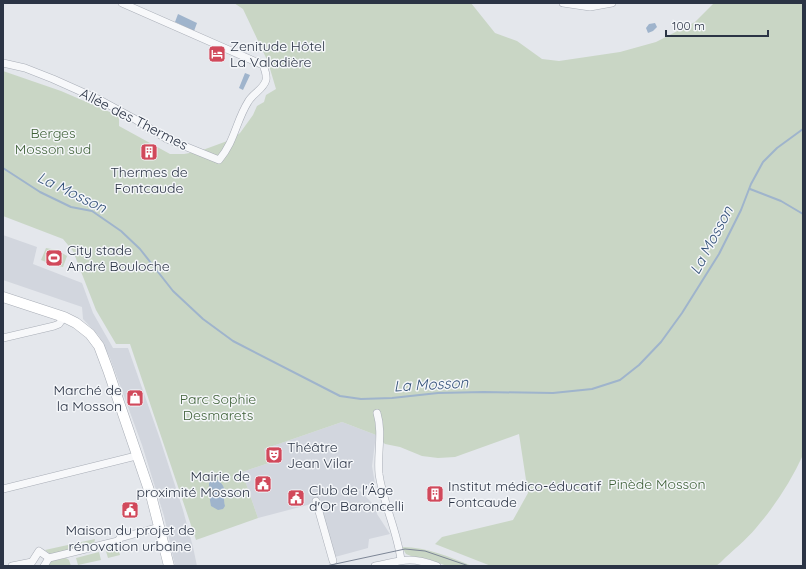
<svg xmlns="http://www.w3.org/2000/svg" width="806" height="569" viewBox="0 0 806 569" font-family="Quicksand,sans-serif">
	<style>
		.built { fill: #d2d6de }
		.green { fill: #c9d6c5 }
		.water { fill: #9fb4cc }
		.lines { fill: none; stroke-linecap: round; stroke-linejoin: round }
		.stream { stroke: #9fb4cc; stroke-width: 2 }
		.street-casing { stroke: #a9aeb7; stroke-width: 8 }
		.secondary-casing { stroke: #a9aeb7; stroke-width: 11 }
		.street { stroke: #f7f8fa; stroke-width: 7 }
		.secondary { stroke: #fff; stroke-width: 10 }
		.tram { stroke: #7d8696; stroke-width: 1 }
		.labels { text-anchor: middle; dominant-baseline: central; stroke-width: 3; stroke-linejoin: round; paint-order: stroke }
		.poi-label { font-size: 14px; fill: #2b3445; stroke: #f4f6f9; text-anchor: start }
		.street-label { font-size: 14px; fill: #2b3445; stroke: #f4f6f9 }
		.park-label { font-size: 14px; fill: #3f6138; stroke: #f4f6f9 }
		.water-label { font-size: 15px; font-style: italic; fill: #34527a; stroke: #f4f6f9 }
	</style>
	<rect width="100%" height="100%" fill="#e4e7ec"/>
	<g class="built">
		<polygon points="3,235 37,247 33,264 82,283 93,313 113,348 128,348 160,439 183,510 193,547 197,566 175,566 164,516 142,445 110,358 99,336 83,319 82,307 3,280"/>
		<polygon points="342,422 376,435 372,466 375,484 341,495 359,490 376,507 377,514 390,534 369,539 368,548 335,557 319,502 258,518 242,472 269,463 264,449"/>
	</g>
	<g class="green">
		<path d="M234 3H471L495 33 517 41 542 59 559 61 620 52 656 42 695 22 714 3H803V455C791 481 775 506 756 528 746 540 732 551 721 562L716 566H491L435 544 442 537 513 520 528 493 519 434 455 457 438 458 422 456 400 447 385 444 376 435 342 422 264 449 269 463 242 472 258 518 196 540 130 344H116L96 310 73 251 63 239 3 216V71L61 91 119 116V126L170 154H184L200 151 230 140 240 133 253 115 257 106 264 102 266 95 276 89 268 62 243 9Z"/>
		<polygon points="46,248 57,250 67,256 63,267 53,265 41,260"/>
		<polygon points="95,539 94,544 50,554 45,550"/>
		<polygon points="117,545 120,555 108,558 105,548"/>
		<path d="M402 547C428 547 449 557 472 566H447L428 559 411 556 406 554Z"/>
		<polygon points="99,552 101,560 78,565 76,558"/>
		<polygon points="66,558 69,560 71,566 48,566 51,561"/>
	</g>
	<g class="water">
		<polygon points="178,14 197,23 194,31 175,22"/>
		<polygon points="655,23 657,27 653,31 648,33 646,28 649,24"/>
		<polygon points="245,73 250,75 243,90 239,88"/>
		<path d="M214 476C217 480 224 484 224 489 225 494 223 499 225 506L223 509 218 510 211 506C209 495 208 487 210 477Z"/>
	</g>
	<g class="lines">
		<g class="stream">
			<polyline points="3,168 40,192 71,207 92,211 121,231 140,249 173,291 203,319 233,341 340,396 361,399 392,398 438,393 484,392 553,393 592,389 620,380 639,365 661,342 682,313 719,254 741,210 751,184 763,162 777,148 803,129"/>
			<polyline points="750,189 781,201 803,214"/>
		</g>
		<g class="street-casing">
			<g id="street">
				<polyline points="563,3 590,7 612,3"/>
				<path d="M3 63 25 68 53 79 100 100 133 118 167 139 219 160C235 141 236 121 248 102 252 94 264 89 266 80 267 75 265 70 263 65L122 3"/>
				<polyline points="3,338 54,326 59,324 64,317"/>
				<path d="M377 413C383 433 377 453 379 474 383 503 397 530 401 560"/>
				<polyline points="3,489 136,456"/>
				<polyline points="316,501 333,561"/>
				<polyline points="12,566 32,562 39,551 49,558"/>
				<polyline points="44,566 49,558 118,541 120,538 159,527"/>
				<path d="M375 566C403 560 410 556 437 566"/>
			</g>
		</g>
		<g class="secondary-casing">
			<polyline id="secondary" points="3,297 64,317 76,323 90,334 99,346 108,370 152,499 169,566"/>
		</g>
		<use href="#street" class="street"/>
		<use href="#secondary" class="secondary"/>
		<polyline class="tram" points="326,566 405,549 425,551 469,566"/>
	</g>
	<defs>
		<g id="hotel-square" transform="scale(0.9)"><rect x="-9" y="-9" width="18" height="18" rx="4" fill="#d1495b" stroke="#f4f6f9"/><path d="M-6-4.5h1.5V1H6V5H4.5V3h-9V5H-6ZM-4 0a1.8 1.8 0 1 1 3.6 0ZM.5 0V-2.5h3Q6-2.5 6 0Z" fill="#fff"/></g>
		<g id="building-square" transform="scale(0.9)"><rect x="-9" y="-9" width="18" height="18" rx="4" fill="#d1495b" stroke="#f4f6f9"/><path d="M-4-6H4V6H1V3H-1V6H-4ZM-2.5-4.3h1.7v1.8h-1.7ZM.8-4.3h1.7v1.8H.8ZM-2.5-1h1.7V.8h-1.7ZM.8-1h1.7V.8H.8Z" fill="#fff"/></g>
		<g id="stadium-square" transform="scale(0.9)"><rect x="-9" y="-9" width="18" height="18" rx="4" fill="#d1495b" stroke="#f4f6f9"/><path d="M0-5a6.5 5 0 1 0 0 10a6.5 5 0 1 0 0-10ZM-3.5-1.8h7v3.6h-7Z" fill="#fff"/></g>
		<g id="shop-square" transform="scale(0.9)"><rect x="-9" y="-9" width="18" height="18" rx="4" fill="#d1495b" stroke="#f4f6f9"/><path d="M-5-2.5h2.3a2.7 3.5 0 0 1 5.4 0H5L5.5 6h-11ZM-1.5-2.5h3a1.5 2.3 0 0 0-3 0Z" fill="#fff"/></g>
		<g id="theatre-square" transform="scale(0.9)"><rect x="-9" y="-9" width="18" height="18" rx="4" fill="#d1495b" stroke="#f4f6f9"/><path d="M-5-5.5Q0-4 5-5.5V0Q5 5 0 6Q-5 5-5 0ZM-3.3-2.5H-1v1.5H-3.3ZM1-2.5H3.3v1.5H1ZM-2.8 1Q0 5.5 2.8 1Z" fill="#fff"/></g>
		<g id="civic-square" transform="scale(0.9)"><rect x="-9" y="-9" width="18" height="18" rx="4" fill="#d1495b" stroke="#f4f6f9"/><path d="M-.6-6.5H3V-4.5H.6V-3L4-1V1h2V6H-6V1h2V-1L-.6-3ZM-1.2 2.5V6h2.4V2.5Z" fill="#fff"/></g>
	</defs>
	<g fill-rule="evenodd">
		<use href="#hotel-square" x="217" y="54"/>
		<use href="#building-square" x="149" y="152"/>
		<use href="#stadium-square" x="54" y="258"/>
		<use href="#shop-square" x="135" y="398"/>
		<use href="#theatre-square" x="274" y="455"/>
		<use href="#civic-square" x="263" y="484"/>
		<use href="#building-square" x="435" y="494"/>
		<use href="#civic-square" x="296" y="498"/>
		<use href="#civic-square" x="130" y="510"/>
	</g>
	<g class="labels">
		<g class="poi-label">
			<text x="230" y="46">Zenitude Hôtel<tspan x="230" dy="16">La Valadière</tspan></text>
			<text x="149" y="172" text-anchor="middle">Thermes de<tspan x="149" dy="16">Fontcaude</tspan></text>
			<text x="67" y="250">City stade<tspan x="67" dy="16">André Bouloche</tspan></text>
			<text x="122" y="390" text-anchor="end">Marché de<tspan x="122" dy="16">la Mosson</tspan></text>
			<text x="287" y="447">Théâtre<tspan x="287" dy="16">Jean Vilar</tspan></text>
			<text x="250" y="476" text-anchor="end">Mairie de<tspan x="250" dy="16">proximité Mosson</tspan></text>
			<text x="448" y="486">Institut médico-éducatif<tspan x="448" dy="16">Fontcaude</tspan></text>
			<text x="309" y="490">Club de l'Âge<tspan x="309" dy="16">d'Or Baroncelli</tspan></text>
			<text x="130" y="530" text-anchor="middle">Maison du projet de<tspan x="130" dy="16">rénovation urbaine</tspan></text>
		</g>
		<g class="street-label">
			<text transform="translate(134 119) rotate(27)">Allée des Thermes</text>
		</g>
		<g class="park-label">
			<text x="53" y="133">Berges<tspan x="53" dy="16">Mosson sud</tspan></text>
			<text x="218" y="399">Parc Sophie<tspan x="218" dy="16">Desmarets</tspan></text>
			<text x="657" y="484">Pinède Mosson</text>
		</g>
		<g class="water-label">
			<text transform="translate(72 192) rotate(26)">La Mosson</text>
			<text transform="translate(711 240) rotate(-62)">La Mosson</text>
			<text transform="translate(431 384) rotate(-3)">La Mosson</text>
		</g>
	</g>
	<rect width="806" height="569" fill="none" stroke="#2b3445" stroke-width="8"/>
	<path d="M666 30v6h102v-6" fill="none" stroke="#2b3445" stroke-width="2"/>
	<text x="672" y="30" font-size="12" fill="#2b3445" stroke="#f4f6f9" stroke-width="3" paint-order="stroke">100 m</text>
</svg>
